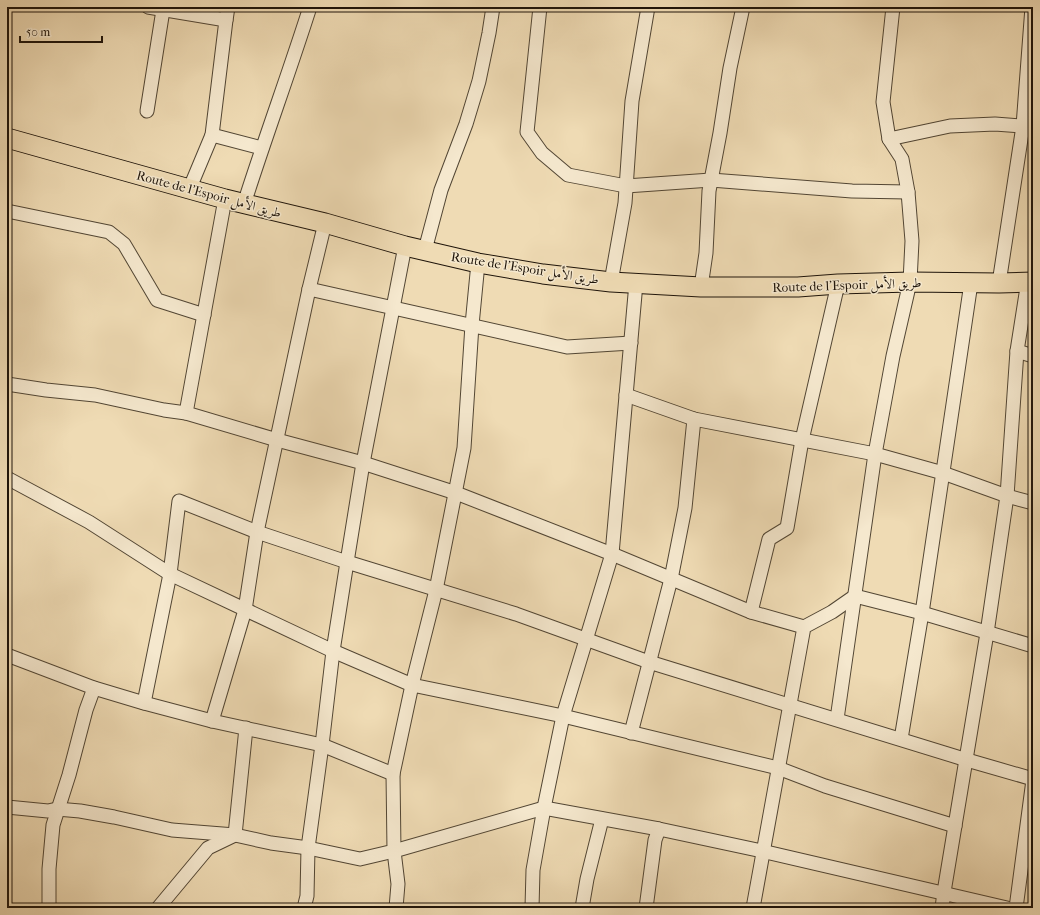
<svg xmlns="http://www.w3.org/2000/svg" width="1040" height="915" viewBox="0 0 1040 915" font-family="'IM FELL French Canon',Amiri,serif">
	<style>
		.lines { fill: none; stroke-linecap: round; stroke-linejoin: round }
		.minor-casing { stroke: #524634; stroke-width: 15 }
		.highway-casing { stroke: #1e140a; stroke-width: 21 }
		.minor { stroke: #f5e8ce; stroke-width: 13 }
		.highway { stroke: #efdbb4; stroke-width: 19 }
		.labels { text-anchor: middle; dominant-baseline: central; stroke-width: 3; stroke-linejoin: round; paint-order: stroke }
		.street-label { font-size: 13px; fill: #1e140a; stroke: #f5e8ce }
	</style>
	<rect width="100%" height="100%" fill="#efdbb4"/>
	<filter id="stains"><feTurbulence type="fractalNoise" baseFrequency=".005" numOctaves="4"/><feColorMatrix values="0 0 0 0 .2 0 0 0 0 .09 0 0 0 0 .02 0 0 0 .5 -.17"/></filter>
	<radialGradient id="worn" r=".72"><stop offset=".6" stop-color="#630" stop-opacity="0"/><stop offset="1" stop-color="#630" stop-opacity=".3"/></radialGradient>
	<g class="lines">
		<g class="minor-casing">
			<g id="minor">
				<polyline points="148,7 226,20 212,135 189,190"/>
				<polyline points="540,7 527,132 542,153 568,175 626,186 711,180 852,191 908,192"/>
				<polyline points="226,20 228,7"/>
				<polyline points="147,111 163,10"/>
				<polyline points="212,135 262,148"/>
				<polyline points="889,139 950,126 995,124 1033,127"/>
				<polyline points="225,199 186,413 277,440 363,463 456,493 612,554 751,612 804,627"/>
				<path d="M244 204C265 138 289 73 310 7"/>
				<polyline points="7,211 109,232 124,244 157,300 204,315"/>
				<polyline points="425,250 441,190 466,124 479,81 489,33 493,7"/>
				<polyline points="611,282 625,203 632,101 648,7"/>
				<polyline points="999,283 1023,126 1032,7"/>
				<polyline points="701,287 706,253 709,191 720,133 730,68 743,7"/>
				<polyline points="309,289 567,347 631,343"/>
				<polyline points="1017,351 1033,356"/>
				<polyline points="7,384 46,390 95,395 164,410 186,413"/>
				<polyline points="626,395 694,419 875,454 943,473 1007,496 1033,503"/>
				<polyline points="7,478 89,522 170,574 333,651 412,685 563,716 778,768 825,786 955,826"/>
				<polyline points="751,612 769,539 787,528 802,440 838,284"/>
				<polyline points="7,655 94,688 144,703 212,721 322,745 393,774"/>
				<polyline points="144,703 170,574 179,501 257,532 347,562 516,614 649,662 967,760 1033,779"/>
				<polyline points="837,719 875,454 893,356 910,282 912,241 908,192 902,159 889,139 883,102 893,7"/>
				<polyline points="212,721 245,610 257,532 309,289 325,223"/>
				<polyline points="631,733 671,579 685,508 694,419"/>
				<polyline points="901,739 922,613 971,283"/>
				<polyline points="7,807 48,811 57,809 80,811 114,817 172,830 235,835 271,843 308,848 360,859 394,851 393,774 412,685 436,590 464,448 472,325 478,263"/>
				<polyline points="50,908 49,905 49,869 53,825 69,775 86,710 94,688"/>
				<polyline points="158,908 208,848 235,835 246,728"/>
				<polyline points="304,908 307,896 308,848 322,745 333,651 347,562 363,463 405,246"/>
				<polyline points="396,908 398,884 394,851 544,808 659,829 762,851 1007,908"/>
				<polyline points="532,908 533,870 544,808 563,716 612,554 636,283"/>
				<polyline points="582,908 587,879 602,819"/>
				<polyline points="646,908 655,840 659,829"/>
				<polyline points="753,908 804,627 832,612 855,596 922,613 1033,646"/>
				<polyline points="942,908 944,892 987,633 1007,496 1017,351 1028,281"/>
				<polyline points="1016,908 1033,780"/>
			</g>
		</g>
		<g class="highway-casing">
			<polyline id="highway" points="7,138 225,199 325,223 405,246 478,263 543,274 611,282 701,287 798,287 838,284 910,282 999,283 1033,282"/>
		</g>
		<use href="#minor" class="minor"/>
		<use href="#highway" class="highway"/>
	</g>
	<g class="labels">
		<g class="street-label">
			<text transform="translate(209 194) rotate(15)">Route de l’Espoir طريق الأمل</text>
			<text transform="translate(525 268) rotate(9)">Route de l’Espoir طريق الأمل</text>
			<text transform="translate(847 285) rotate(-2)">Route de l’Espoir طريق الأمل</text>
		</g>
	</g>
	<rect width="1040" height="915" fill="none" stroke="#efdbb4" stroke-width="24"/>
	<rect x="8" y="8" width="1024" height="899" fill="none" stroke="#1e140a" stroke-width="2"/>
	<rect x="12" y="12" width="1016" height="891" fill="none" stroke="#1e140a"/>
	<path d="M20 36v6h82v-6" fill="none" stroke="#1e140a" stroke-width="2"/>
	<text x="26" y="36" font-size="12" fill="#1e140a" stroke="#f5e8ce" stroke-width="3" paint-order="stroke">50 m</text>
	<rect width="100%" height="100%" filter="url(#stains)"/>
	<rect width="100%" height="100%" fill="url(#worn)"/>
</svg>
